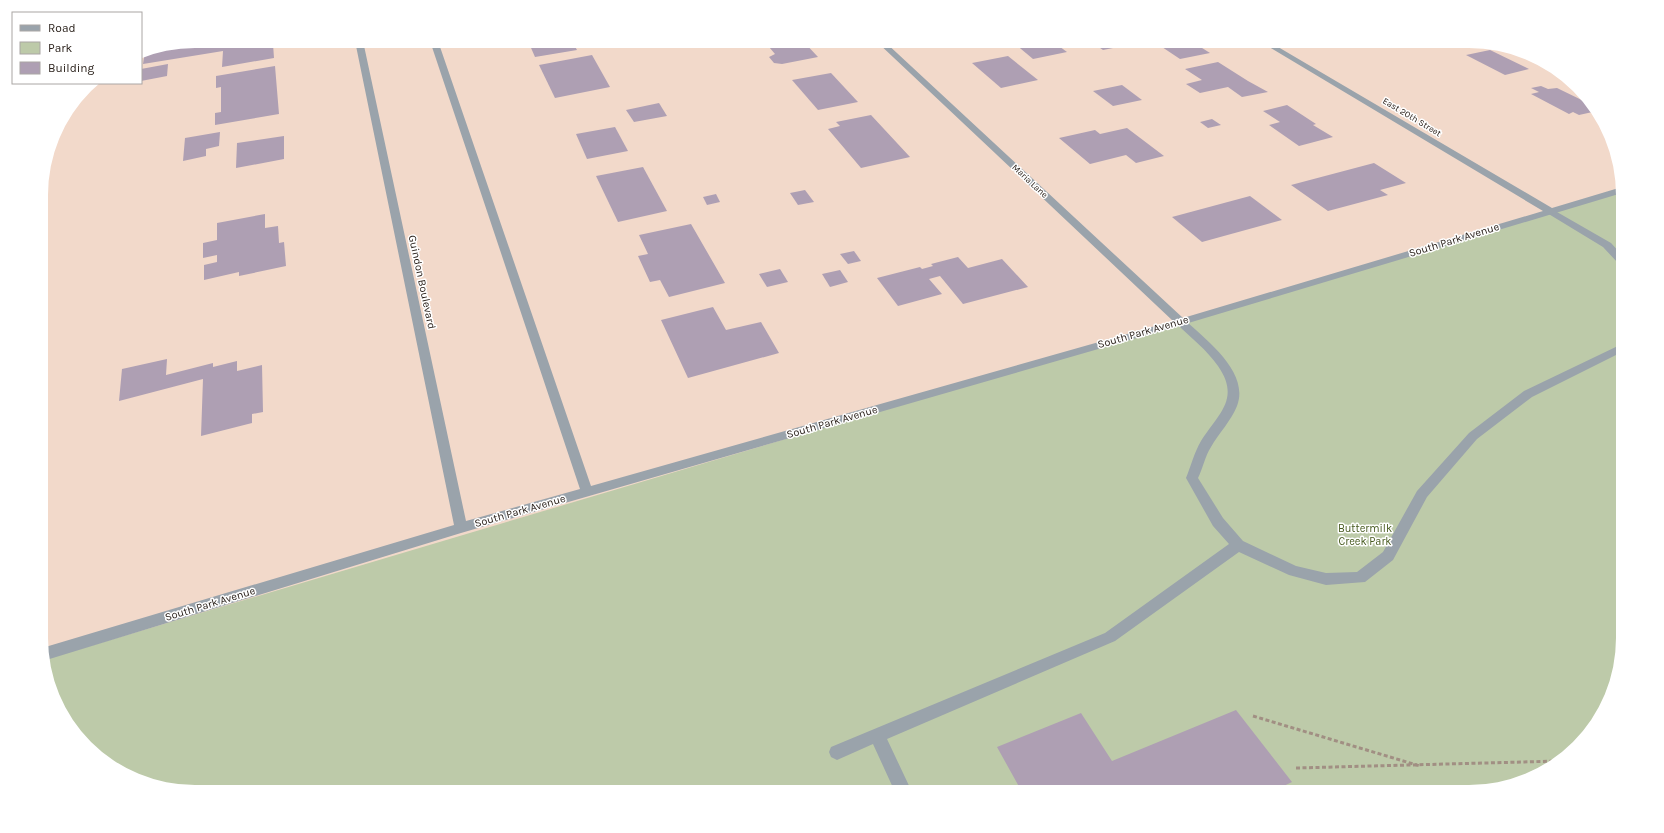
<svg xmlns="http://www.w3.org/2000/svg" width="1664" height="833" viewBox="0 0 1664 833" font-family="Karla,sans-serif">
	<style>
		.green { fill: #bdcaa9 }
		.building { fill: #ae9fb3 }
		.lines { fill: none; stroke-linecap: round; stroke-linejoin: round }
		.path { stroke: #a18f83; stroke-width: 3; stroke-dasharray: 4 2.5; stroke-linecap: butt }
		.service { fill: #9aa3ab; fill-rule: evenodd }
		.minor { fill: #9aa3ab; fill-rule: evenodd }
		.labels { text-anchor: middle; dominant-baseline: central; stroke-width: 3; stroke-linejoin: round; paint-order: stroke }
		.far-street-label { font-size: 9px; fill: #2a211b; stroke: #fff }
		.street-label { font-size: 11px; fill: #2a211b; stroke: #fff }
		.park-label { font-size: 11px; fill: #46591e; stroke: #fff }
	</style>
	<rect width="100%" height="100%" fill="#f2d9ca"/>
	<polygon class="green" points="1622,190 1623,638 1607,706 1585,739 1555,766 1518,784 1478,792 195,792 127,776 73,731 53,696 43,660"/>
	<g class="building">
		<polygon points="195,41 267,41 267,45 273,44 274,58 222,67 223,51 143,64 145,51"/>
		<polygon points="528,41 572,41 577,50 535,57"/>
		<polygon points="764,41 803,41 818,57 782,64 774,63 769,57 775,54"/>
		<polygon points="952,41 991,41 991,42 960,48"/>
		<polygon points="1031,41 1052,41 1067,52 1033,59 1015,44"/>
		<polygon points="1090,41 1122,41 1128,45 1103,50"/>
		<polygon points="1153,41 1191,41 1210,53 1180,59"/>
		<polygon points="1490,50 1529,69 1505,75 1466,55"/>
		<polygon points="592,55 610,87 555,98 539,65"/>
		<polygon points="1008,56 1038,80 1001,88 972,63"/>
		<polygon points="1218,62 1248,81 1268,92 1242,97 1228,87 1200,93 1186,84 1202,80 1185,69"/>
		<polygon points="168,64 167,76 141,81 141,69"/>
		<polygon points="275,66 279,114 215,125 215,113 221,112 221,87 216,88 216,76"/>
		<polygon points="831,73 858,102 818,110 792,80"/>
		<polygon points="1122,85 1142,100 1113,106 1093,91"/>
		<polygon points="1541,86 1548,89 1557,88 1594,106 1593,107 1597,111 1579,115 1573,112 1569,114 1531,94 1539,92 1531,88"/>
		<polygon points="659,103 667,116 634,122 626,110"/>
		<polygon points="1287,105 1316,124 1313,125 1333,137 1299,146 1269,125 1280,122 1263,111"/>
		<polygon points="871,115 910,157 861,168 828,129 840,126 836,122"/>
		<polygon points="1212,119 1221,125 1208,128 1200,122"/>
		<polygon points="615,127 628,151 587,159 576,134"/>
		<polygon points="1127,128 1164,156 1136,163 1126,155 1090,164 1059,138 1095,130 1100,134"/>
		<polygon points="220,132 219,146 206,149 206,156 183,161 185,138"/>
		<polygon points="284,136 284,159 236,168 237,143"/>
		<polygon points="1374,163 1406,183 1380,190 1388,195 1328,211 1291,185"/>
		<polygon points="643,167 667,211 618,222 596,176"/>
		<polygon points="805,190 814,202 798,205 790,193"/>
		<polygon points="716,194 720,202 707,205 703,197"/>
		<polygon points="1250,196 1282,220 1202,242 1172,217"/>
		<polygon points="265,214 265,228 278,226 279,243 284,242 286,266 239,276 239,272 204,280 204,265 217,262 217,255 203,258 203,243 217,240 217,223"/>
		<polygon points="691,224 725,283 669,297 660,280 650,282 638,256 648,254 639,235"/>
		<polygon points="854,251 861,261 848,264 840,254"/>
		<polygon points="958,257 968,268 1002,259 1028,287 963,304 940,276 929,279 942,294 898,306 877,278 920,267 922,269 933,266 931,264"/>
		<polygon points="780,269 788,282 767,287 759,274"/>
		<polygon points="840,270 848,282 830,287 822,274"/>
		<polygon points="713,307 726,330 761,322 779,353 688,378 661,320"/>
		<polygon points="167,359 166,375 213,363 213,367 237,361 237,371 262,365 263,412 252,414 252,423 201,436 203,379 119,401 122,369"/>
		<polygon points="1236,710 1292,782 1271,792 1022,792 997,747 1081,713 1112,761"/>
	</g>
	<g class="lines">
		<g class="path">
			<polyline points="1253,716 1420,766"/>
			<polyline points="1296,768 1560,761"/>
		</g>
		<g class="service">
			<polygon points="1550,208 1611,243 1622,255 1622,264 1618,263 1603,247 1547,213 1545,211"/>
			<path d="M1181 319 1185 320C1206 340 1250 372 1237 406 1231 421 1219 433 1211 447 1205 456 1203 468 1198 478L1223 518 1243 541 1296 566 1326 573 1357 572 1383 552 1417 491 1469 433 1524 391 1622 344V352L1532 397 1477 439 1427 497 1393 560 1365 582 1326 585 1289 575 1239 552 1115 641 887 739 912 792H895L873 744 837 760 831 757 829 752 831 747 1105 633 1229 544 1213 526 1186 478C1191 466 1194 453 1201 441 1218 414 1241 399 1218 366 1207 350 1191 338 1177 324L1176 322Z"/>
		</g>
		<polygon class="minor" points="355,41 363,41 466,521 580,489 430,41 438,41 591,486 1173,321 876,41 884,41 1183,318 1543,211 1259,41 1268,41 1552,208 1622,187 1622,193 1185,324 461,533 43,661 42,648 454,525"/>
	</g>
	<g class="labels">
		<g class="far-street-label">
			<text transform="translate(1412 117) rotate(31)">East 20th Street</text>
			<text transform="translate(1030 181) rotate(43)">Maria Lane</text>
		</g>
		<g class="street-label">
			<text transform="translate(1454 240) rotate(-17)">South Park Avenue</text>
			<text transform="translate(422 282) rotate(78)">Guindon Boulevard</text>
			<text transform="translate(1143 332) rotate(-16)">South Park Avenue</text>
			<text transform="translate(832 422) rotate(-16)">South Park Avenue</text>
			<text transform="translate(520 511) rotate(-16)">South Park Avenue</text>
			<text transform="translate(210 604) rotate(-17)">South Park Avenue</text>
		</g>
		<g class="park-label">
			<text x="1365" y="528">Buttermilk<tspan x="1365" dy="13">Creek Park</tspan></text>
		</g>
	</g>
	<path d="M0 0H1664V833H0ZM195 48H1469A147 147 0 0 1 1616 195V638A147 147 0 0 1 1469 785H195A147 147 0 0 1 48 638V195A147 147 0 0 1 195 48Z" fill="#fff" fill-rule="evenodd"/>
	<rect x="12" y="12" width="130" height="72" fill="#ffffff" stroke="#aaa6a4"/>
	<rect x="20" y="25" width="20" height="6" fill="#9aa3ab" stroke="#aaa6a4"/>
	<text x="48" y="32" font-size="12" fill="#2a211b">Road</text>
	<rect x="20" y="42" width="20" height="12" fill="#bdcaa9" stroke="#aaa6a4"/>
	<text x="48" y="52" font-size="12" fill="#2a211b">Park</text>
	<rect x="20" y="62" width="20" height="12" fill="#ae9fb3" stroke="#aaa6a4"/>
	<text x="48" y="72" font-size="12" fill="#2a211b">Building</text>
</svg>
